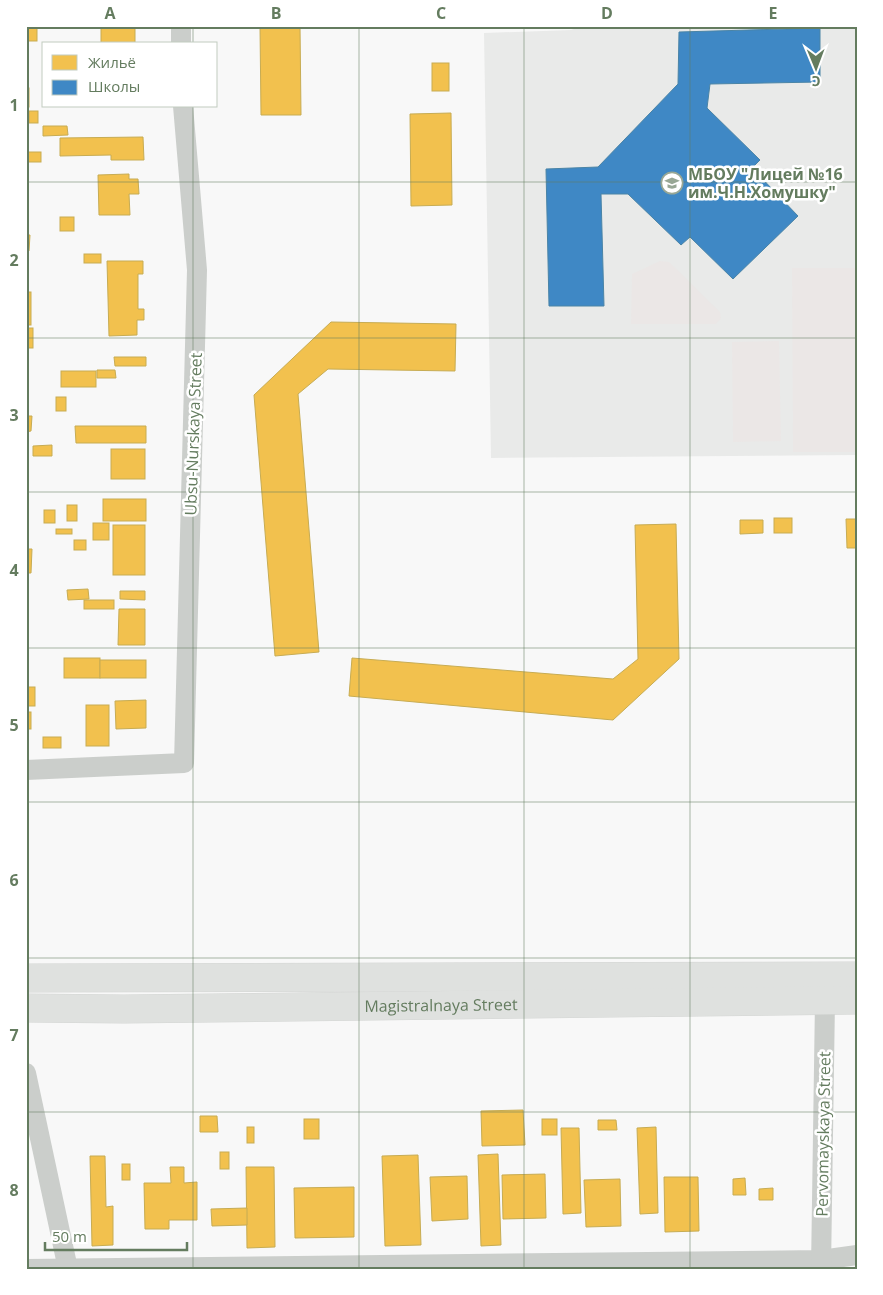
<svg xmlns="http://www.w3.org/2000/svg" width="883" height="1295" viewBox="0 0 883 1295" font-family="'Open Sans',sans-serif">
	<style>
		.built { fill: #e9eae9 }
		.green { fill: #ebe7e6 }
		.homes { fill: #f2c14e; stroke: #c7ac53 }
		.schools { fill: #3f88c5; stroke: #4a84a6 }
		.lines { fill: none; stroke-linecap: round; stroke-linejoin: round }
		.secondary-casing { stroke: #d4d6d4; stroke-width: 29 }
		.street { stroke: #cbcecb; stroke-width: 20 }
		.secondary { stroke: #dfe1df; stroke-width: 28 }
		.grid { fill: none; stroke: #647c5f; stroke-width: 1; stroke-opacity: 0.55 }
		.labels { text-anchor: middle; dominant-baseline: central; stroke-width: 5; stroke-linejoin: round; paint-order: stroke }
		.poi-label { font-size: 16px; font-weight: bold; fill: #647c5f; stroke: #fff; text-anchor: start }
		.street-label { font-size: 16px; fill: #647c5f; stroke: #fff }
		.neatline { fill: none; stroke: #647c5f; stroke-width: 2 }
		.grid-label { font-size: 16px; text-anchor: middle; font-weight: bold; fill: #647c5f }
	</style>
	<rect width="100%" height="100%" fill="#f8f8f8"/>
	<polygon class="built" points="583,26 857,26 857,455 491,458 484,33 571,30"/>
	<g class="green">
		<polygon points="660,261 669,262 720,312 721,318 716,324 631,324 632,274"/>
		<polygon points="792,268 857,268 857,452 793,452"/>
		<polygon points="779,341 781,441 733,442 732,342"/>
	</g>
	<g class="homes">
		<rect x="26" y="26" width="11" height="15"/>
		<rect x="101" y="26" width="34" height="18"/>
		<polygon points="260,26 300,26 301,115 261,115"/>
		<rect x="432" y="63" width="17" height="28"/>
		<rect x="26" y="88" width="3" height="19"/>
		<rect x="29" y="111" width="9" height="12"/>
		<polygon points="451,113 452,205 411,206 410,114"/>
		<polygon points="43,126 67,126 68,135 43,136"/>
		<polygon points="143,137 144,160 111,160 111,155 60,156 60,138"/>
		<rect x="28" y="152" width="13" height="10"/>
		<polygon points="129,174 129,179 138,179 139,194 129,194 130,215 99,215 98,175"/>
		<rect x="60" y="217" width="14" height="14"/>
		<polygon points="26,235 30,235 29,251 26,251"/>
		<rect x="84" y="254" width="17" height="9"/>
		<polygon points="107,261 143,261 143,274 138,274 138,309 144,309 144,320 137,320 137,335 109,336"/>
		<rect x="26" y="292" width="5" height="33"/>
		<polygon points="331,322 456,324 455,371 328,369 298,394 319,652 275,656 254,395"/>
		<rect x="26" y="328" width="7" height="20"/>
		<polygon points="114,357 146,357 146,366 115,366"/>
		<polygon points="97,370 115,370 116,378 97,378"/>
		<rect x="61" y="371" width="35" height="16"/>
		<rect x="56" y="397" width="10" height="14"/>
		<polygon points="26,416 32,416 31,431 26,432"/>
		<polygon points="75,426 146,426 146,443 76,443"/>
		<polygon points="52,445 52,456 33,456 33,446"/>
		<rect x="111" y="449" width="34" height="30"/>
		<rect x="103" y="499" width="43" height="22"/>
		<rect x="67" y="505" width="10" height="16"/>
		<rect x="44" y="510" width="11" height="13"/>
		<rect x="774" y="518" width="18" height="15"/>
		<polygon points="846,519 857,519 857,548 847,548"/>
		<polygon points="740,520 763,520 763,533 740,534"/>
		<rect x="93" y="523" width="16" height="17"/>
		<polygon points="676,524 679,659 613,720 349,696 352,658 613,679 638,659 635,525"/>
		<rect x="113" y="525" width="32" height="50"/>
		<rect x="56" y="529" width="16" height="5"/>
		<rect x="74" y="540" width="12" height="10"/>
		<polygon points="26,549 32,549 31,573 26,573"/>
		<polygon points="88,589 89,599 68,600 67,590"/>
		<polygon points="120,591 145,591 145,600 120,599"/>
		<rect x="84" y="600" width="30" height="9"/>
		<polygon points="119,609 145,609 145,645 118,645"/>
		<rect x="64" y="658" width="36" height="20"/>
		<rect x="100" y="660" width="46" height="18"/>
		<rect x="28" y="687" width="7" height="19"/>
		<polygon points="146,700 146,728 116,729 115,701"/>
		<rect x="86" y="705" width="23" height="41"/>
		<rect x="26" y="712" width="5" height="17"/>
		<rect x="43" y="737" width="18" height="11"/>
		<polygon points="523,1110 525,1145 482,1146 481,1111"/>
		<polygon points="200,1116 217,1116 218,1132 200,1132"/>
		<rect x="304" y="1119" width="15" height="20"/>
		<rect x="542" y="1119" width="15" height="16"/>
		<polygon points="598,1120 616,1120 617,1130 598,1130"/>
		<rect x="247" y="1127" width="7" height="16"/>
		<polygon points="656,1127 658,1213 640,1214 637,1128"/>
		<polygon points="561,1128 579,1128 581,1213 563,1214"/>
		<rect x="220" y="1152" width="9" height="17"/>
		<polygon points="498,1154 501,1245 481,1246 478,1155"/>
		<polygon points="418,1155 421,1245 385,1246 382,1156"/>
		<polygon points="90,1156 105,1156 106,1207 113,1206 113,1245 92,1246"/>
		<rect x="122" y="1164" width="8" height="16"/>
		<polygon points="170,1167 184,1167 184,1183 197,1182 197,1220 169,1220 169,1229 145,1229 144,1183 171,1183"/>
		<polygon points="246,1167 274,1167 275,1247 247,1248"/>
		<polygon points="545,1174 546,1218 503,1219 502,1175"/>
		<polygon points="467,1176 468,1219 432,1221 430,1177"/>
		<polygon points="664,1177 698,1177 699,1231 665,1232"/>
		<polygon points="745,1178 746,1195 733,1195 733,1179"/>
		<polygon points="620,1179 621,1226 586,1227 584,1180"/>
		<polygon points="354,1187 354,1237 295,1238 294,1188"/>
		<polygon points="773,1188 773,1200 759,1200 759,1189"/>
		<polygon points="247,1208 247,1225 212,1226 211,1209"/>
	</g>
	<polygon class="schools" points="820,28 820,82 710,84 707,108 760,160 752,168 798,216 733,279 690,237 681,245 628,194 601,194 604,306 549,306 546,169 598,167 678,84 679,32"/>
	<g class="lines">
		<g class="secondary-casing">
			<g id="secondary">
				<polyline points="26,978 857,976"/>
				<path id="s1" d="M26 1008 124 1009 857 1000"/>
			</g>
		</g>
		<g class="street">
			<polyline points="181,26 181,44"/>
			<polyline points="26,770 184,763 197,270 183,106"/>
			<polyline points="26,1073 68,1269"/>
			<polyline points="26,1269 821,1260 857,1255"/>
			<polyline points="821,1269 825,1000"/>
		</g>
		<use href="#secondary" class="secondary"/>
	</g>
	<path class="grid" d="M193 26V44M359 26V1269M524 26V1269M690 26V1269M193 106V1269M26 182H857M26 338H857M26 492H857M26 648H857M26 802H857M26 958H857M26 1112H857"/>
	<defs>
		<g id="school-ring" transform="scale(1.125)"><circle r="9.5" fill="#fff" stroke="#98a795" stroke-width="1.5"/><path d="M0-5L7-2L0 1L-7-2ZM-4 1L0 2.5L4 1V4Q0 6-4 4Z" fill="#98a795"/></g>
	</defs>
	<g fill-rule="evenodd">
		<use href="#school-ring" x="672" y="183"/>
	</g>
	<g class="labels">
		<g class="poi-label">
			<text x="688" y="174">МБОУ "Лицей №16<tspan x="688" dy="18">им.Ч.Н.Хомушку"</tspan></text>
		</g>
		<g class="street-label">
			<text transform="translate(193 434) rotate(-88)">Ubsu-Nurskaya Street</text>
			<text stroke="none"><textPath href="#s1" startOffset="415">Magistralnaya Street</textPath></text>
			<text transform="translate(823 1134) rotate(-89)">Pervomayskaya Street</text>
		</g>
	</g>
	<rect width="883" height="1295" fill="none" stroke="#ffffff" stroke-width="55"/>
	<rect x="42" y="42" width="175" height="65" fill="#ffffff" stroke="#c1cbbf"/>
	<rect x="52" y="55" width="25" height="15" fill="#f2c14e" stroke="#c1cbbf"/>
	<text x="88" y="68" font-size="15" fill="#647c5f">Жильё</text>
	<rect x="52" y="80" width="25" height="15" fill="#3f88c5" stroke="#c1cbbf"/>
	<text x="88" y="92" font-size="15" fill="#647c5f">Школы</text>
	<g transform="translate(816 68) rotate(179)" stroke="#ffffff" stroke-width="4" paint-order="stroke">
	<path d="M0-4L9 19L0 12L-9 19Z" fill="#647c5f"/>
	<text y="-8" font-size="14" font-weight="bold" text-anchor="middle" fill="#647c5f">С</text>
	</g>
	<path d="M45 1242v8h142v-8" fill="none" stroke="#647c5f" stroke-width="2.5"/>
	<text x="52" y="1242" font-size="15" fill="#647c5f" stroke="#ffffff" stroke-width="4" paint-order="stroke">50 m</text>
	<rect x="28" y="28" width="828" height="1240" class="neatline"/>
	<g class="grid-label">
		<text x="110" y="19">A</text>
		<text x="276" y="19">B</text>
		<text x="441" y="19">C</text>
		<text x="607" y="19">D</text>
		<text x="773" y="19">E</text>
		<text x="14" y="111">1</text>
		<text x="14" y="266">2</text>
		<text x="14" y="421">3</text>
		<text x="14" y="576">4</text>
		<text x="14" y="731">5</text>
		<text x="14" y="886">6</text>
		<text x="14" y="1041">7</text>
		<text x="14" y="1196">8</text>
	</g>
</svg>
